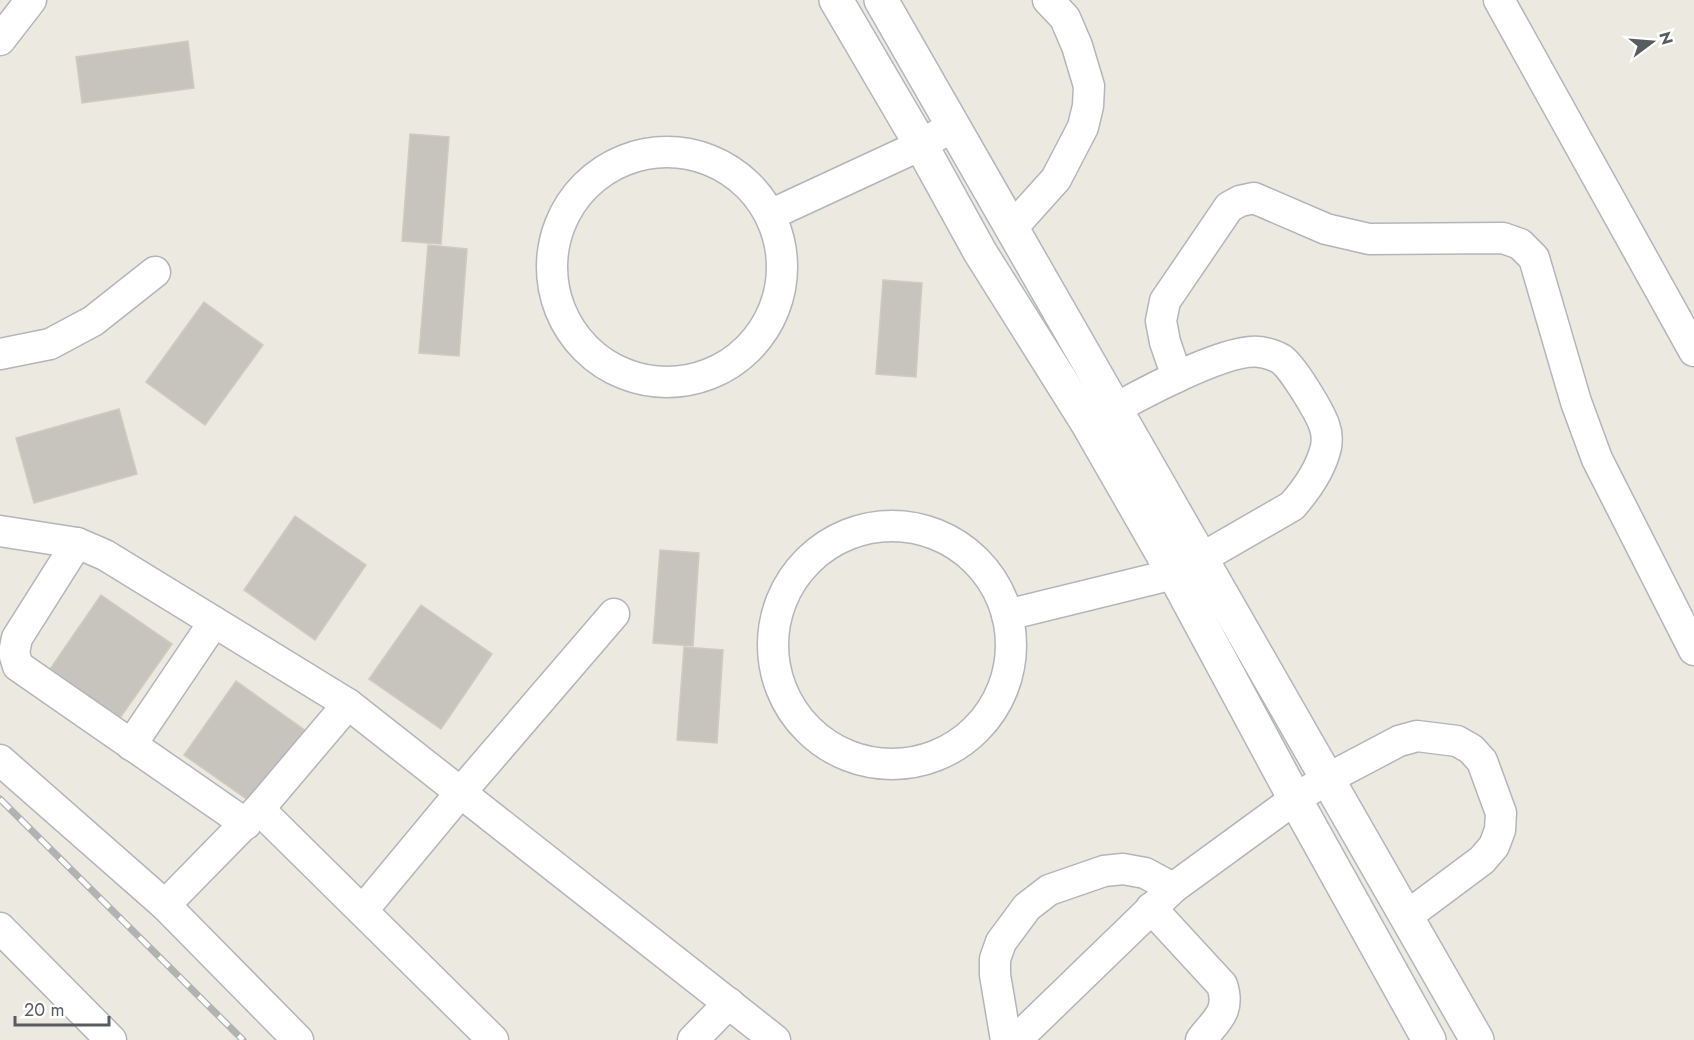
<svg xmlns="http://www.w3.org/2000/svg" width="1694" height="1040" viewBox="0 0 1694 1040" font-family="Jost,sans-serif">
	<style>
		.building { fill: #c6c4bd; stroke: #d0cbbe; stroke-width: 1.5 }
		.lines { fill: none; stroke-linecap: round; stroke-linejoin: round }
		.street-casing { stroke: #b2b6ba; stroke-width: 33 }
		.secondary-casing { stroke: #b3b7bc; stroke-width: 36 }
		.street { stroke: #fff; stroke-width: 30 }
		.secondary { stroke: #fff; stroke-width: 33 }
		.rail-casing { stroke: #b1b2b2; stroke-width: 7 }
		.rail { stroke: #fff; stroke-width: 4.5; stroke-dasharray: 14; stroke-linecap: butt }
	</style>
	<rect width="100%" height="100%" fill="#ebe9e0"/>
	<g class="building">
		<polygon points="188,41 194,88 82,103 76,57"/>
		<polygon points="410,134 449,137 441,244 402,241"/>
		<polygon points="428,245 467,249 459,356 419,353"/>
		<polygon points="883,280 922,283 916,377 876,374"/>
		<polygon points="204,302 263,345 205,425 146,382"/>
		<polygon points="119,409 137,474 34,503 16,438"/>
		<polygon points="295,516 366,565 315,640 244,590"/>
		<polygon points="660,550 699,553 693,646 653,643"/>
		<polygon points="101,595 172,644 120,718 50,669"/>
		<polygon points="421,605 492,654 441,729 369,679"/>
		<polygon points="684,647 723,650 717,743 677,740"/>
		<polygon points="236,681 306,731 255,805 184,755"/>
	</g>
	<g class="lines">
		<g class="street-casing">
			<g id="street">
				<polyline points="1499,0 1694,351"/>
				<polyline points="0,40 31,0"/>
				<circle cx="667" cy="267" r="115"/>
				<polyline points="770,215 921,145 953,126"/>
				<polyline points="1012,228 1056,179 1083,127 1088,106 1089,86 1077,46 1065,18 1048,0"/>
				<polyline points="0,354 50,344 93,321 155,272"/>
				<polyline points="1177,377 1165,342 1161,321 1165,301 1229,207 1240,201 1254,198 1326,229 1369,239 1503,238 1520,244 1534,258 1576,402 1597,459 1694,650"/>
				<circle cx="892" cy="645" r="119"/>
				<polyline points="0,531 77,543 105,555 348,704 775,1040"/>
				<polyline points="77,543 17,638 14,653 18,666 246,824"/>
				<path d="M1007 615 1174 574 1292 506C1307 489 1321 469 1326 447 1327 442 1327 433 1325 428 1322 415 1292 366 1281 359 1276 356 1266 353 1260 352 1225 347 1128 401 1095 420"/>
				<polyline points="131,745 214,622"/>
				<polyline points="0,760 165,905 298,1040"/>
				<polyline points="259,809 493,1040"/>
				<polyline points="165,905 259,809 348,704"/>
				<path d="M1151 908 1222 985C1231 1012 1216 1020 1201 1040"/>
				<polyline points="363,910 461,792 614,614"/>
				<polyline points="0,928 111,1040"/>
				<polyline points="693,1040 729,1003"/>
				<polyline points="1006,1040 995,975 995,959 1001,942 1027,907 1049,890 1104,871 1123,869 1145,873 1173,888"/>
				<polyline points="1016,1040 1173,888 1295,799 1327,779 1399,741 1417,736 1457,741 1471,749 1482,761 1501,813 1500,830 1494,846 1482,860 1407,916"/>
			</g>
		</g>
		<g class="secondary-casing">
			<g id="secondary">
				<polyline points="836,0 921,145 980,252 1088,424 1174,574 1295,799 1429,1040"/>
				<polyline points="881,0 1477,1040"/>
			</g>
		</g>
		<use href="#street" class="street"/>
		<use href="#secondary" class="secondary"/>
		<g class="rail-casing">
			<polyline id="rail" points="0,799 243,1040"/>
		</g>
		<use href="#rail" class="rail"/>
	</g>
	<g transform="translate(1652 42) rotate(74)" stroke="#ffffff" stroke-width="4.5" paint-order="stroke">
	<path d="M0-4.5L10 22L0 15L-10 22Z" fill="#585c60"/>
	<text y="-9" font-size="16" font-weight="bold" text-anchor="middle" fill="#585c60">N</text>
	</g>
	<path d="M15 1016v9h94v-9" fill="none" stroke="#585c60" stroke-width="3"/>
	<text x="24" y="1016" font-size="18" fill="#585c60" stroke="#ffffff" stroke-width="4.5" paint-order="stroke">20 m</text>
</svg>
